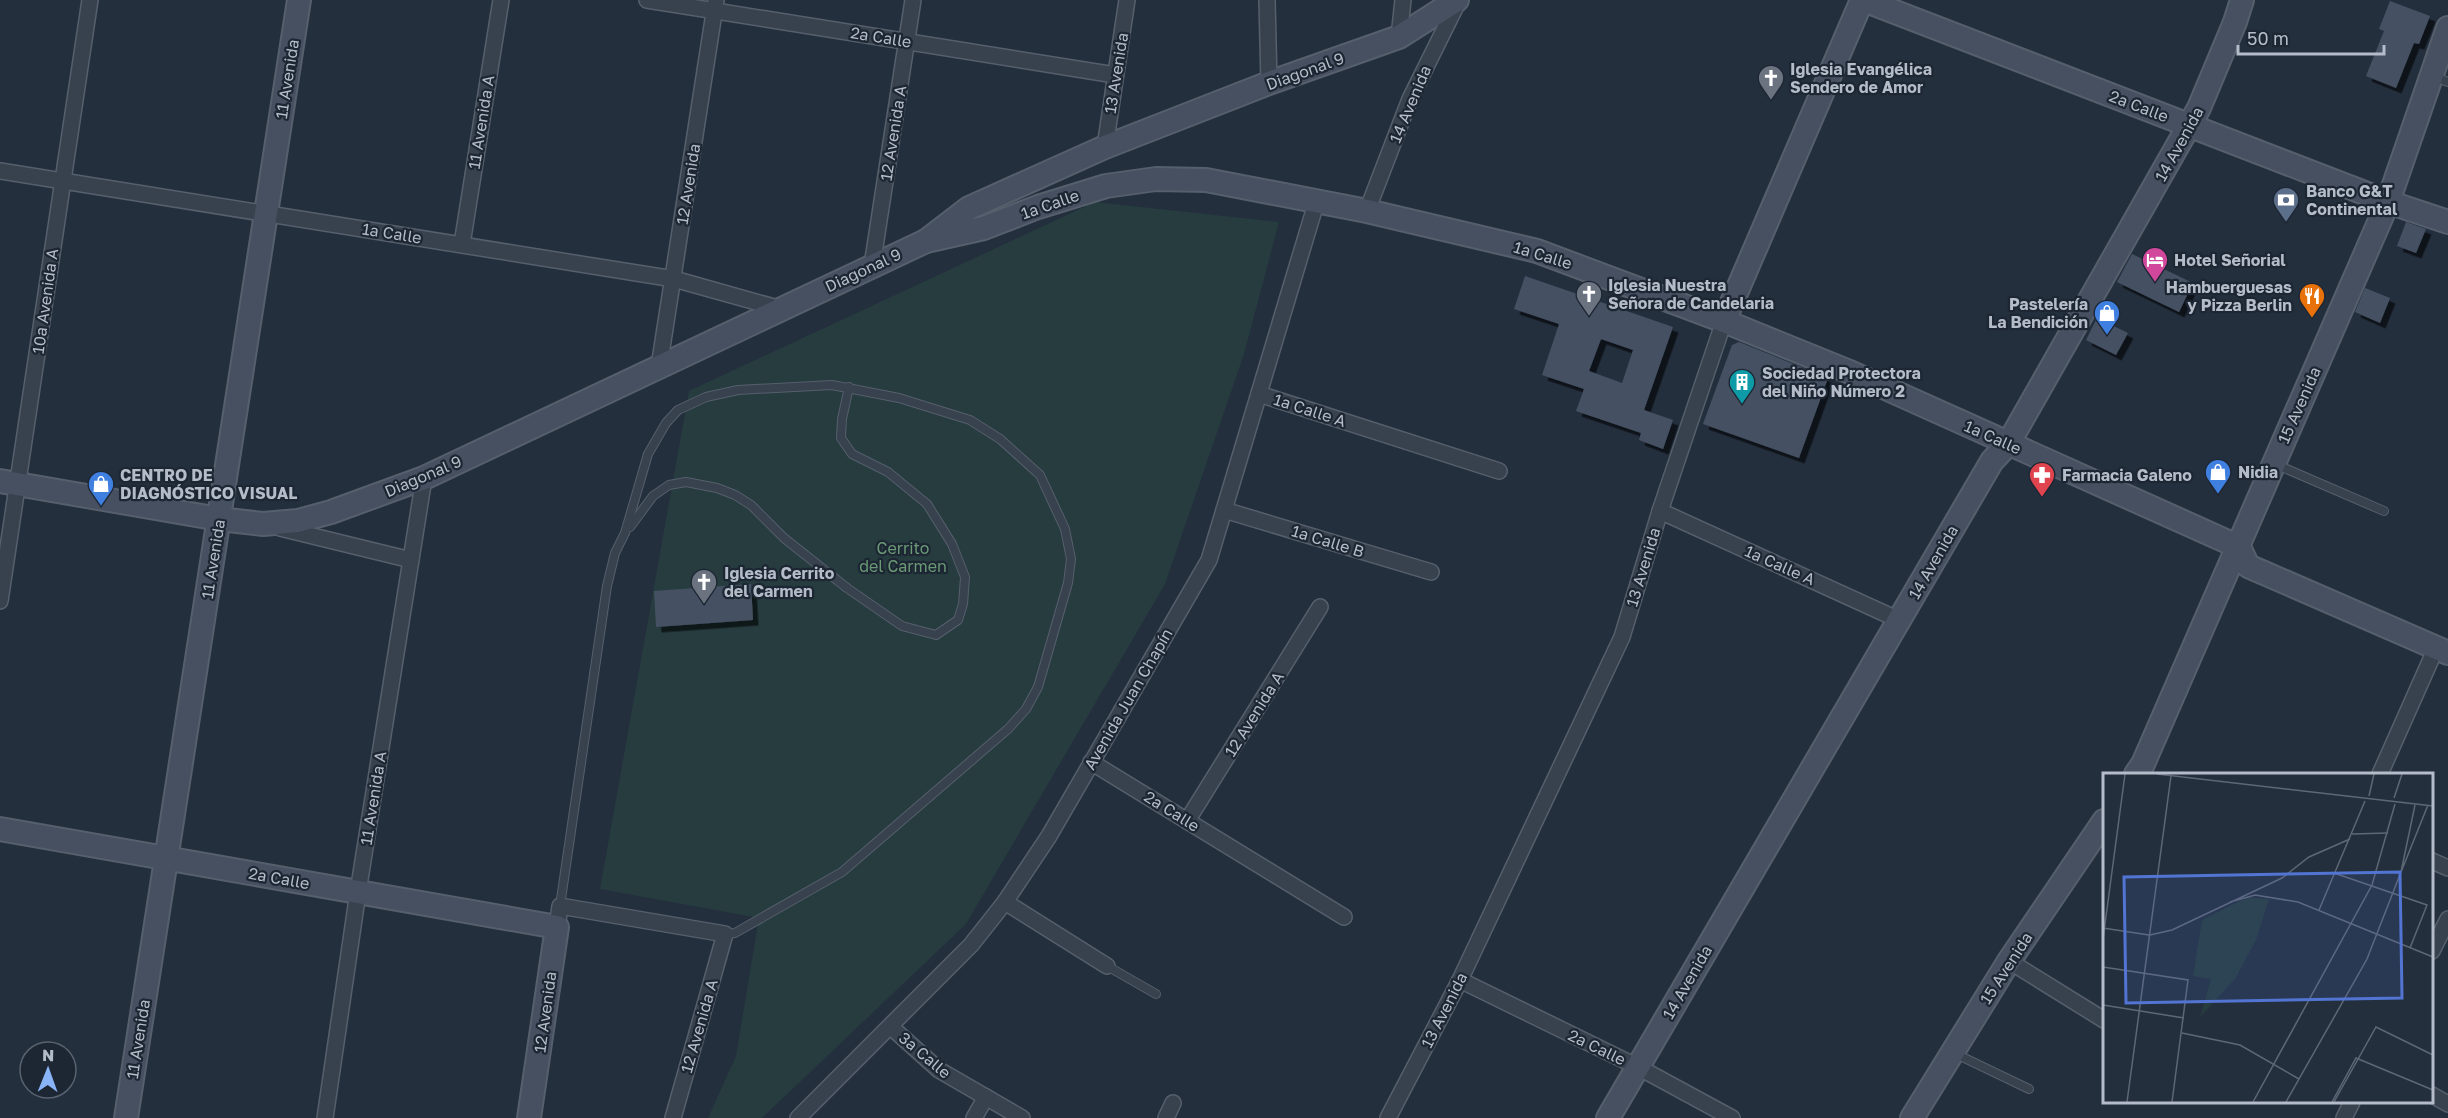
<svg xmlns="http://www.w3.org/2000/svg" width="2448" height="1118" viewBox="0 0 2448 1118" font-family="'Golos Text',sans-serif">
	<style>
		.green { fill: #263c3f }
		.building { fill: #455162; fill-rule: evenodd; filter: url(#shadow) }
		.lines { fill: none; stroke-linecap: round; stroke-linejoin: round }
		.lane-casing { stroke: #565f6c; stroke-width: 10 }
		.street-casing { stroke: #565f6c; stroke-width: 18 }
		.secondary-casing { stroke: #565f6c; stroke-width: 26 }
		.lane { stroke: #38414e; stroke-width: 8 }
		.street { stroke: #38414e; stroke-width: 15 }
		.secondary { stroke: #465061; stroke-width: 22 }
		.labels { text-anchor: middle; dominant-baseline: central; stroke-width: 4.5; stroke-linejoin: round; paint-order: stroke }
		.street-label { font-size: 16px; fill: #b4bcc9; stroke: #1d2633 }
		.poi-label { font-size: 16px; font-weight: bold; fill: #b4bcc9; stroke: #1d2633; text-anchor: start }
		.park-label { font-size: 16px; fill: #6b9a76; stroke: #1d2633 }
		.inset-road { fill: none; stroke: #5e6776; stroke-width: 1.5 }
		.view { fill: #5274d3; fill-opacity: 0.15; stroke: #5274d3; stroke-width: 3 }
		.inset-edge { fill: none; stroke: #b4bcc9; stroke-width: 3 }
	</style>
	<defs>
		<filter id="shadow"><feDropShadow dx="5.5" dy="5.5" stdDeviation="0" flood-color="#0009"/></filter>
	</defs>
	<rect width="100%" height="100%" fill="#242f3e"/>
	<polygon class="green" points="1095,202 1279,222 1244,354 1165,584 966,924 762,1118 708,1118 736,1056 759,918 600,889 689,391"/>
	<g class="building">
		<polygon points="2390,1 2430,16 2419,44 2414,43 2396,88 2366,76 2384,31 2379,29"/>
		<polygon points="2406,222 2426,229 2416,253 2397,246"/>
		<polygon points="2132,254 2193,283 2179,312 2117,282"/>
		<path d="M1525 276 1673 327 1644 410 1673 420 1663 449 1639 440 1641 433 1576 411 1584 389 1542 375 1559 324 1514 309ZM1601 339 1633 350 1622 383 1589 371Z"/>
		<polygon points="2365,288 2390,298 2380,323 2355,312"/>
		<polygon points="2097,318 2128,333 2116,355 2086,340"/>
		<polygon points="1739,342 1828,378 1799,458 1703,424 1732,345"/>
		<polygon points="751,584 753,620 656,627 654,591"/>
	</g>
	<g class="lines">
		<g class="lane-casing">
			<g id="lane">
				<polyline points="2433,76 2448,82"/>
				<polyline points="2275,464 2384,511"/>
				<polyline points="630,527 653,496 669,485 686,482 717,488 735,495 751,505 784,538 847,588 902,626 936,635 958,620 963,604 965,577 952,544 927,504 888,472 852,454 841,438 842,419 849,387"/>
				<polyline points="560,906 607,586 615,553 625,533 648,454 666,423 678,410 706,397 738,390 832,385 899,398 970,420 1000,439 1040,475 1065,529 1071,559 1068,583 1038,687 1026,709 1008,729 842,872 735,933 725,934"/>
				<polyline points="1107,966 1156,994"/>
				<polyline points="1954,1053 2029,1089"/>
			</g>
		</g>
		<g class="street-casing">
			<g id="street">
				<polyline points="647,0 1115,75"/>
				<polyline points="1267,0 1269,83"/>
				<polyline points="1399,37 1403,0"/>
				<polyline points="1105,147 1127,0"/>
				<polyline points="0,171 674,279 781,309"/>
				<polyline points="1367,211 1410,99 1459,0"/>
				<polyline points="462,244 501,0"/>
				<polyline points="872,266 913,0"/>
				<polyline points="659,367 716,0"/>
				<polyline points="1259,394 1499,471"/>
				<polyline points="1224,510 1431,572"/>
				<polyline points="1660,511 1899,620"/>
				<polyline points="280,528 411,560"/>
				<polyline points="0,601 90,0"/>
				<polyline points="1091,762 1344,917"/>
				<polyline points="2380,774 2436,648"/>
				<polyline points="1187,821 1320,607"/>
				<polyline points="2432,861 2448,868"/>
				<polyline points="1005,902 1107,966"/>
				<polyline points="557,927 560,906 725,934 673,1118"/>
				<polyline points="2432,951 2448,919"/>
				<polyline points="2009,961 2104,1020"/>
				<polyline points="1460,980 1638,1067 1732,1118"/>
				<polyline points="891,1027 939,1070 1022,1118"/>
				<polyline points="2432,1095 2448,1104"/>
				<polyline points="325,1118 358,892 424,478"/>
				<polyline points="798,1118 971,945 1005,902 1049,836 1209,560 1317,200"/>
				<polyline points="974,1118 986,1097"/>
				<polyline points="1166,1118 1173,1103"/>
				<polyline points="1388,1118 1460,980 1622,637 1660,511 1724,321"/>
				<polyline points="2344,1118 2352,1102"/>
			</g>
		</g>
		<g class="secondary-casing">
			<g id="secondary">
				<polyline points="1864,0 2388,202 2448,222"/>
				<polyline points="926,241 984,228 1038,207 1106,186 1156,179 1206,180 1367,211 1537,251 1724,321 1852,373 2239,547 2248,566 2448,653"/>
				<polyline points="1724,321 1862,0"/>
				<polyline points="0,481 219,519 263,524 298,521 331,512 424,478 926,241 969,208 1105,147 1269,83 1399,37 1457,0"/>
				<polyline points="2136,774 2143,764 2388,202 2448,28"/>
				<polyline points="0,829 557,927 529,1118"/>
				<polyline points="126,1118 299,0"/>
				<polyline points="1608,1118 1992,461 2008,444 2199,108 2235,22 2242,0"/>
				<polyline points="1912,1118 2009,961 2104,821"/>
			</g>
		</g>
		<use href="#lane" class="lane"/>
		<use href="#street" class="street"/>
		<use href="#secondary" class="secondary"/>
	</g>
	<defs>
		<g id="church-pin" transform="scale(1.35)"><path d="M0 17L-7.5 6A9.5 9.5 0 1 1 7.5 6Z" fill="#6b7280" stroke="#1d2633"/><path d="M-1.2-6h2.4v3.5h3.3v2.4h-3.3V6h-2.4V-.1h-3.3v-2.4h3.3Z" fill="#fff"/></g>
		<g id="bank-pin" transform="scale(1.35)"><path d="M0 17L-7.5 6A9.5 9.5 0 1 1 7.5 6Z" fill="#5c6f8a" stroke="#1d2633"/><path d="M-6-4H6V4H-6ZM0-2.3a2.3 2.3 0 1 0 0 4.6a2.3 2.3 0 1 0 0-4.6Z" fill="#fff"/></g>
		<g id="hotel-pin" transform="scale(1.35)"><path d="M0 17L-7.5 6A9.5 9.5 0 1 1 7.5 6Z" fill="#d1479c" stroke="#1d2633"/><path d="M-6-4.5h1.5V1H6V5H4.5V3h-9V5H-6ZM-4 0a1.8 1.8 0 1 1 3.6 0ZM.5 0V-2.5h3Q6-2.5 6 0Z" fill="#fff"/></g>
		<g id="restaurant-pin" transform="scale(1.35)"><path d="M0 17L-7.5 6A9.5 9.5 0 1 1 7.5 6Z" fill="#e8710a" stroke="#1d2633"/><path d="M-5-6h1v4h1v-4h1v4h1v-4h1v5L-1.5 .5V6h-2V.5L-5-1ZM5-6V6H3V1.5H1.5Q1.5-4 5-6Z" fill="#fff"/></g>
		<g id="shop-pin" transform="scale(1.35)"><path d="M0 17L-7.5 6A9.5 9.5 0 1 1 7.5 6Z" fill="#3f7fe0" stroke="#1d2633"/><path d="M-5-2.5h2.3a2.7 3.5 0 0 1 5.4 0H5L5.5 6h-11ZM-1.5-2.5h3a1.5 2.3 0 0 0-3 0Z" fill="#fff"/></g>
		<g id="building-pin" transform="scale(1.35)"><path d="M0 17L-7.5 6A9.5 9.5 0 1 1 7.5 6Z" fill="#0f9aa8" stroke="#1d2633"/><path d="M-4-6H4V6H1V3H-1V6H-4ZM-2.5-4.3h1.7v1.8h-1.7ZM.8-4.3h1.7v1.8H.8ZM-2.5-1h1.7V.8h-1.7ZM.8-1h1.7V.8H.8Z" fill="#fff"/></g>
		<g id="pharmacy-pin" transform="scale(1.35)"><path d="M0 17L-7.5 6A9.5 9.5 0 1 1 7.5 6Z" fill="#e0444e" stroke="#1d2633"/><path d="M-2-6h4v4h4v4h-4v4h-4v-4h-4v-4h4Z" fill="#fff"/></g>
	</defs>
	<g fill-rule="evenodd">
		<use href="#church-pin" x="1771" y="78"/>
		<use href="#bank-pin" x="2286" y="200"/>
		<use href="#hotel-pin" x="2155" y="260"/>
		<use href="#church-pin" x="1589" y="294"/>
		<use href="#restaurant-pin" x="2312" y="296"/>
		<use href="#shop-pin" x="2107" y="313"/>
		<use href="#building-pin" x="1742" y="382"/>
		<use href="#shop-pin" x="2218" y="472"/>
		<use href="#pharmacy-pin" x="2042" y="475"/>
		<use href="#shop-pin" x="101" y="484"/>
		<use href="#church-pin" x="704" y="582"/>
	</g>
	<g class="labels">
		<g class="street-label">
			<text transform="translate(881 37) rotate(9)">2a Calle</text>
			<text transform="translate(1305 71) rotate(-20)">Diagonal 9</text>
			<text transform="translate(1116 73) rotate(-81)">13 Avenida</text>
			<text transform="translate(287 79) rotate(-81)">11 Avenida</text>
			<text transform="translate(1410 104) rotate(-67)">14 Avenida</text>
			<text transform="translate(2139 106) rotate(21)">2a Calle</text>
			<text transform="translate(481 122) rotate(-81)">11 Avenida A</text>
			<text transform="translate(893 133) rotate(-81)">12 Avenida A</text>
			<text transform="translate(2179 144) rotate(-61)">14 Avenida</text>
			<text transform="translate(688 184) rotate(-81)">12 Avenida</text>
			<text transform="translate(1050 204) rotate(-19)">1a Calle</text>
			<text transform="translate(392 233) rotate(9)">1a Calle</text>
			<text transform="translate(1543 255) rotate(17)">1a Calle</text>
			<text transform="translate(863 270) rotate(-25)">Diagonal 9</text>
			<text transform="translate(45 301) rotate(-82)">10a Avenida A</text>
			<text transform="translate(2299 405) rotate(-66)">15 Avenida</text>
			<text transform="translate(1310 410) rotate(18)">1a Calle A</text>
			<text transform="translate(1993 437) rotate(24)">1a Calle</text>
			<text transform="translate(423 476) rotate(-23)">Diagonal 9</text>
			<text transform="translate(1328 541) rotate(17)">1a Calle B</text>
			<text transform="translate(213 559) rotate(-81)">11 Avenida</text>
			<text transform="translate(1933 562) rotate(-60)">14 Avenida</text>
			<text transform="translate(1780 565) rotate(24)">1a Calle A</text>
			<text transform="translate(1643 567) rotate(-73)">13 Avenida</text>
			<text transform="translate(1128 699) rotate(-60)">Avenida Juan Chapín</text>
			<text transform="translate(1254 714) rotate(-58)">12 Avenida A</text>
			<text transform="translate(373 798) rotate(-81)">11 Avenida A</text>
			<text transform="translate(1172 811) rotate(32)">2a Calle</text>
			<text transform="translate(279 878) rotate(10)">2a Calle</text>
			<text transform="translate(2006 968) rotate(-57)">15 Avenida</text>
			<text transform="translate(1687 982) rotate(-60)">14 Avenida</text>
			<text transform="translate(1444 1010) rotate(-63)">13 Avenida</text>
			<text transform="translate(545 1012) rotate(-82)">12 Avenida</text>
			<text transform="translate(699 1026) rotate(-74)">12 Avenida A</text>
			<text transform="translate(138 1039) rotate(-81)">11 Avenida</text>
			<text transform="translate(1597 1047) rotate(26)">2a Calle</text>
			<text transform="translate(925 1055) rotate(40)">3a Calle</text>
		</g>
		<g class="poi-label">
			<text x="1790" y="69">Iglesia Evangélica<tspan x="1790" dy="18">Sendero de Amor</tspan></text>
			<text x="2306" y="191">Banco G&amp;T<tspan x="2306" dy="18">Continental</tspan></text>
			<text x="2174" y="260">Hotel Señorial</text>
			<text x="1608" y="285">Iglesia Nuestra<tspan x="1608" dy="18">Señora de Candelaria</tspan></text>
			<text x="2292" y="287" text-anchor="end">Hambuerguesas<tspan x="2292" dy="18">y Pizza Berlin</tspan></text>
			<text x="2088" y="304" text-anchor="end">Pastelería<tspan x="2088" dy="18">La Bendición</tspan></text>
			<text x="1762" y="373">Sociedad Protectora<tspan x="1762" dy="18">del Niño Número 2</tspan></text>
			<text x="2238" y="472">Nidia</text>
			<text x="120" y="475">CENTRO DE<tspan x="120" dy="18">DIAGNÓSTICO VISUAL</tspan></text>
			<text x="2062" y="475">Farmacia Galeno</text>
			<text x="724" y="573">Iglesia Cerrito<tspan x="724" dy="18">del Carmen</tspan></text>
		</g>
		<g class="park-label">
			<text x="903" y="548">Cerrito<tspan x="903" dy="18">del Carmen</tspan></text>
		</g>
	</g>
	<g transform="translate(2103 773)">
		<rect width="330" height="330" fill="#242f3e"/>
		<path d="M145 124 166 126 153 167 132 206 97 244 108 206 90 203 99 147Z" fill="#263c3f"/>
		<path class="inset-road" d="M54 1 330 33M266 23 271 1M291 25 299 1M249 61 285 60M298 99 325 32M231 100 324 132 307 175M127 129 152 122 195 129 330 184M216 137 262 28M0 155 46 162M47 162 69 157 179 105 206 84 247 66M0 166 22 1M0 194 85 207 69 329M0 232 81 245M79 260 137 272 196 306M24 329 68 3M150 329 269 112 292 31M183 329 264 186 298 99 312 32M229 329 253 285 330 317M231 329 273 254 330 282"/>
		<path class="view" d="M297 99 299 225 23 230 21 104Z"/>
		<rect width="330" height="330" class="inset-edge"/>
	</g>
	<g transform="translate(48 1070) rotate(1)"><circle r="28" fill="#1d2633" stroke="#59626f" stroke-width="1.5"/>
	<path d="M0-4.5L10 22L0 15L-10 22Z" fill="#8ab4f8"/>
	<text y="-9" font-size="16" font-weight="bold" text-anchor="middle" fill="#b4bcc9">N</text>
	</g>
	<path d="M2238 45v9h146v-9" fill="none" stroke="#b4bcc9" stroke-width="3"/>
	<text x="2247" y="45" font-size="18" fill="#b4bcc9" stroke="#1d2633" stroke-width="4.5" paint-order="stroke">50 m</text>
</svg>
